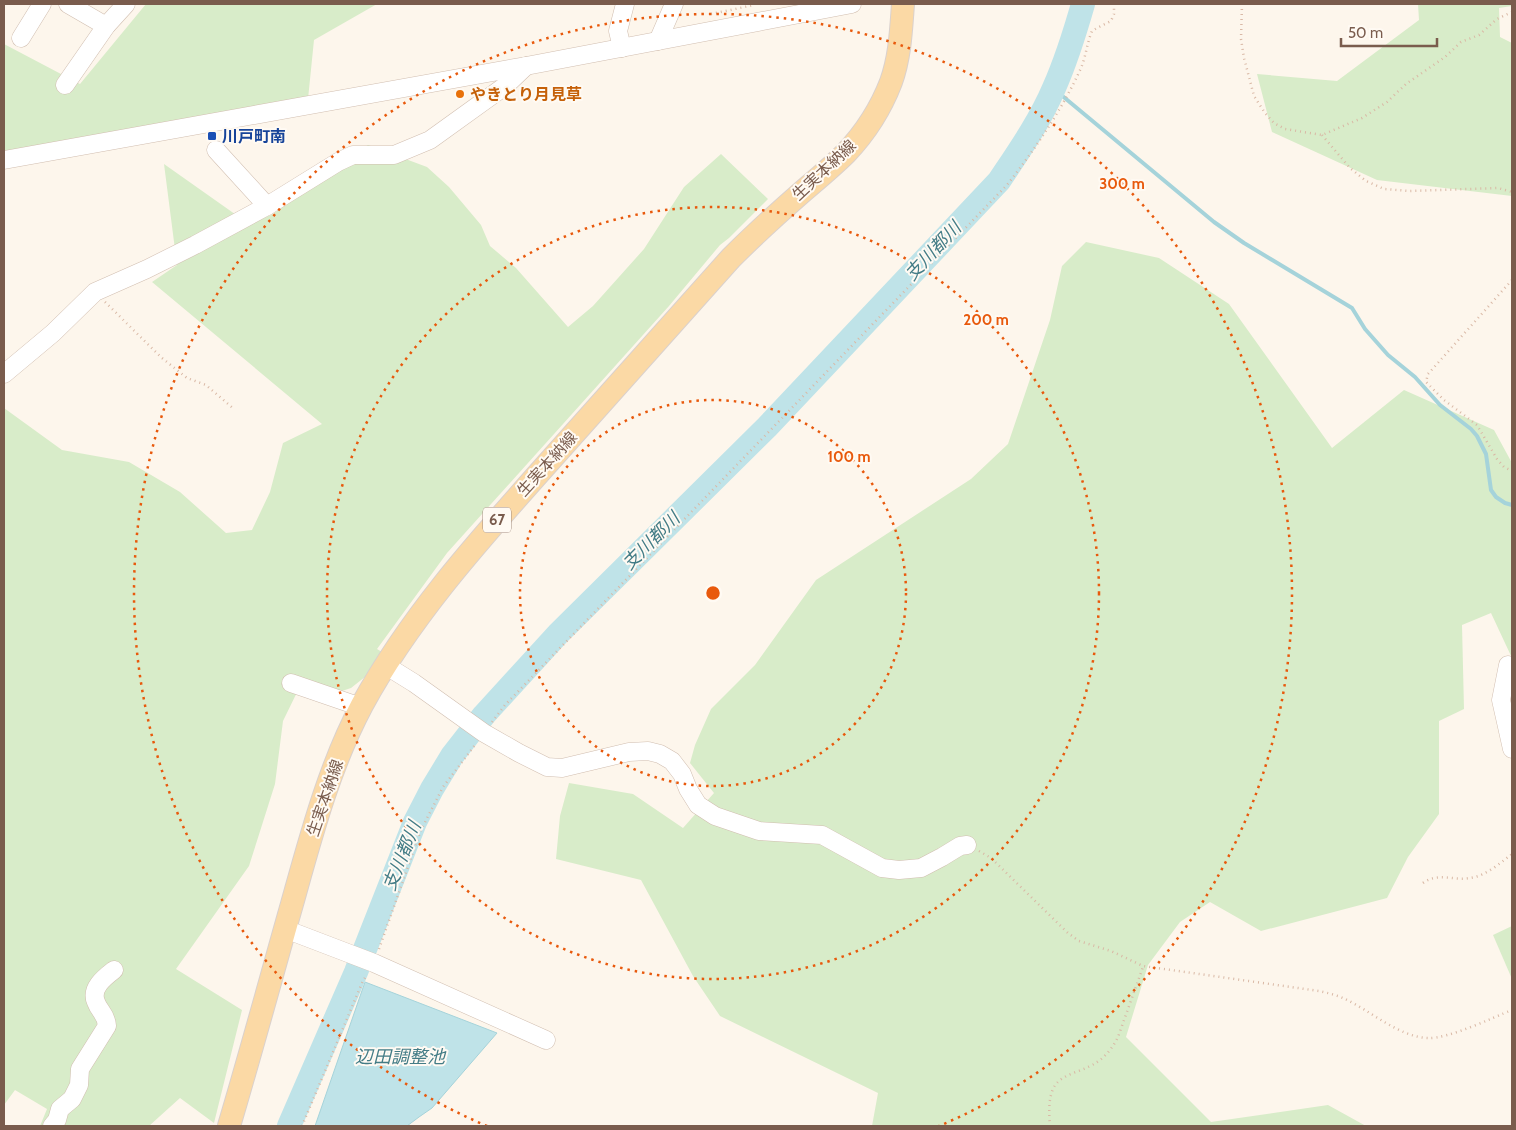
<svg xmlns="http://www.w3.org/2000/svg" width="1516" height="1130" viewBox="0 0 1516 1130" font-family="Cabin,'Noto Sans JP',sans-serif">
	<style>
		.green { fill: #d8ecc9 }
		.water { fill: #bfe3e8; stroke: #a5d3da }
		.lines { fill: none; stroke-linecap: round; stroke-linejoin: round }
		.stream { stroke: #a5d3da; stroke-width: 4 }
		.river { stroke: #bfe3e8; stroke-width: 24 }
		.minor-casing { stroke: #d1beb0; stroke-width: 19 }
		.major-casing { stroke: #dad1cd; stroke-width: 24 }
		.path { stroke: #d9b8a5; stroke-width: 2.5; stroke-dasharray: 1 4; stroke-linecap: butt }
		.minor { stroke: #fff; stroke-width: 18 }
		.major { stroke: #fbd9a5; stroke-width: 22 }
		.ring { fill: none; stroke: #e8590c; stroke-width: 2.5; stroke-dasharray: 2.5 5 }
		.food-dot { fill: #e8710a; stroke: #fffaf3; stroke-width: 2 }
		.transit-dot { fill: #1a4fb4; stroke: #fffaf3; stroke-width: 2 }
		.labels { text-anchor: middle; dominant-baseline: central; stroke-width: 4; stroke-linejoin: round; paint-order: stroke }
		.shield { fill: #fffaf3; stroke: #a28b7f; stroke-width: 1 }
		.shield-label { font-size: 15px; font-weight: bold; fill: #7a5c4d }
		.food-label { font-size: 16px; font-weight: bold; fill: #c56008; stroke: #fffaf3; text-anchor: start }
		.transit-label { font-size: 16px; font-weight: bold; fill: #164399; stroke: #fffaf3; text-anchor: start }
		.street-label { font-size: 16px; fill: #7a5c4d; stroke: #fffaf3 }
		.water-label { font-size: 18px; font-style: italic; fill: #437c86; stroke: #fffaf3 }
		.centre { fill: #e8590c; stroke: #fffaf3; stroke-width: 2.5 }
		.ring-label { font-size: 15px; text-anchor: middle; font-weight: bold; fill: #e8590c; stroke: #fffaf3; stroke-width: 4; stroke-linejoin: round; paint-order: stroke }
	</style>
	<rect width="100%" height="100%" fill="#fdf6ec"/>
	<g class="green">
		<polygon points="146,4 377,4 314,40 308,99 4,156 4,44 80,84"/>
		<polygon points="1418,4 1512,4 1512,6 1499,8 1500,37 1512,43 1512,196 1377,180 1272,132 1257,74 1337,81 1419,20"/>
		<polygon points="368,145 427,167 449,187 481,225 490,246 516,268 568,327 593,306 644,249 684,187 721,154 768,199 729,238 720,245 669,306 447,553 377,649 382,652 370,673 351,688 342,691 303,680 283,721 275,784 249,866 176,969 242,1010 214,1123 180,1098 149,1126 40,1126 47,1109 15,1090 4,1105 4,408 62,450 129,462 180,492 226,533 252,530 270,492 283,443 322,424 152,282 177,265 164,164 249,224 273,214"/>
		<polygon points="1086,242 1159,258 1229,304 1332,448 1404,390 1494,430 1512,463 1512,658 1491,613 1462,625 1464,709 1439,721 1439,814 1408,857 1387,898 1261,931 1210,902 1180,922 1148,965 1126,1037 1211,1122 1328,1105 1366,1126 872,1126 878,1093 720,1016 693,976 641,880 556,859 560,816 569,783 633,794 683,828 714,793 690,763 695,745 711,709 755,665 816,580 971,479 1008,444 1050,320 1062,266"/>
		<polygon points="1512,926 1512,979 1493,935"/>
	</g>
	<polygon class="water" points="365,982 497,1033 432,1108 419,1117 407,1126 315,1126"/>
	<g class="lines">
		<polyline class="stream" points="1054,89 1214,222 1244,243 1352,308 1365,329 1388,355 1415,377 1440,405 1471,429 1477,436 1486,454 1491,490 1496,497 1505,503 1512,505"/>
		<path class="river" d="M289 1126 356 972 415 822 432 789 452 756 484 715 558 634 767 427 999 181C1019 151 1040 121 1054 88 1066 61 1075 32 1083 4"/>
		<g class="minor-casing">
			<g id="minor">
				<polyline points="68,4 106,26"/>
				<polyline points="21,38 42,4"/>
				<polyline points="658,41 674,4"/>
				<polyline points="622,48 618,31 625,4"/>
				<polyline points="65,85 106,26 126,4"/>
				<polyline points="216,150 267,206"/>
				<polyline points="4,160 526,66 852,4"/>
				<polyline points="4,374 53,333 95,292 147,269 195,245 267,206 338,162 353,155 394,155 430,140 505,86 526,66"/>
				<polyline points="385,665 414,683 484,733 519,753 547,767 562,768 629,752 648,751 660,754 672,761 682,774 688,789 698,805 715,816 759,831 822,835 882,868 899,870 921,868 942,857 960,846 967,845"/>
				<polyline points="1508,665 1501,700 1512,749"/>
				<polyline points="291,683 361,707"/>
				<polyline points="285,929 374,963 546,1040"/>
				<path d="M52 1126 57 1120 60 1109 72 1099 79 1085 80 1069 107 1026C106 1013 100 1013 96 1002 90 988 105 977 114 970"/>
			</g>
		</g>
		<g class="major-casing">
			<path id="major" d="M229 1126C251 1052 271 978 292 904 311 836 329 767 362 705 409 619 474 546 539 473 603 401 667 330 731 258 754 235 777 214 801 193 816 180 832 167 846 153 865 133 881 108 891 82 900 57 901 31 903 4"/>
		</g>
		<g class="path">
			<polyline points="1242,4 1241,39 1244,58 1254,96 1265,113 1274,123 1285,129 1322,135 1362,118 1387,102 1406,84 1445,57 1461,42 1479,35 1497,19 1512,12"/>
			<polyline points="711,14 754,5"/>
			<polyline points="1322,135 1350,168 1366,181 1384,189 1410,191 1498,188 1512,192"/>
			<polyline points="1512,280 1428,374 1426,382 1444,400 1477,425 1497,459 1504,467 1512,471"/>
			<polyline points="105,302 162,358 187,378 206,385 234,409"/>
			<path d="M492 722 505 705 1007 185C1035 149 1062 110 1081 68 1086 56 1087 43 1092 31L1097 28 1111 21 1114 14V4"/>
			<path d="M979 851 991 858 1068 933 1079 941 1111 951 1143 966 1319 991C1328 993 1337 995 1345 999 1371 1011 1399 1037 1428 1038 1448 1039 1492 1018 1512 1010"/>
			<path d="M1423 883C1438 872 1454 881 1470 878 1486 876 1500 863 1512 854"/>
			<polyline points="379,949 421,830 443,787 475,745"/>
			<polyline points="302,1126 362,983 366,976"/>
			<path d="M1050 1126C1049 1114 1048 1098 1054 1087 1061 1075 1076 1073 1088 1067 1102 1061 1111 1051 1118 1037L1143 967"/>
		</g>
		<use href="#minor" class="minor"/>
		<use href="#major" class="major"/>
	</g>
	<g class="ring">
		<circle cx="713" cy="593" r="193"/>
		<circle cx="713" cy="593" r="386"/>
		<path d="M487 1126A579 579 0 1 1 939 1126"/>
	</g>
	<circle class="food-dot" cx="460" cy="94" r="5"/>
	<rect class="transit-dot" x="207" y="131" width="10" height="10" rx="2.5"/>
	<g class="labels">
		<rect class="shield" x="483" y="507.5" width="28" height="25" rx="4"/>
		<g class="shield-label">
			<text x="497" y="520">67</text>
		</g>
		<g class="food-label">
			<text x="470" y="94">やきとり月見草</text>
		</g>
		<g class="transit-label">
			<text x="222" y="136">川戸町南</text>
		</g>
		<g class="street-label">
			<text transform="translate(824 170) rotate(-43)">生実本納線</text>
			<text transform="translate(547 464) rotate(-48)">生実本納線</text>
			<text transform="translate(325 798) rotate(-71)">生実本納線</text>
		</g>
		<g class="water-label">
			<text transform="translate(933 251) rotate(-47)">支川都川</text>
			<text transform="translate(651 541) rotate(-45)">支川都川</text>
			<text transform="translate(402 856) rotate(-68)">支川都川</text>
			<text x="400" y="1057">辺田調整池</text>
		</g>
	</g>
	<circle cx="713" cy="593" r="8" class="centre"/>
	<g class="ring-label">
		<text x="1122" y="189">300 m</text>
		<text x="986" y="325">200 m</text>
		<text x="849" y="462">100 m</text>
	</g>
	<rect width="1516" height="1130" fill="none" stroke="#7a5c4d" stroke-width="10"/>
	<path d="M1341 38v8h96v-8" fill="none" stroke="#7a5c4d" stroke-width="2.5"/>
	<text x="1348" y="38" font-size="15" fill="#7a5c4d" stroke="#fffaf3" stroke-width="4" paint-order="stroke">50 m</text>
</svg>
